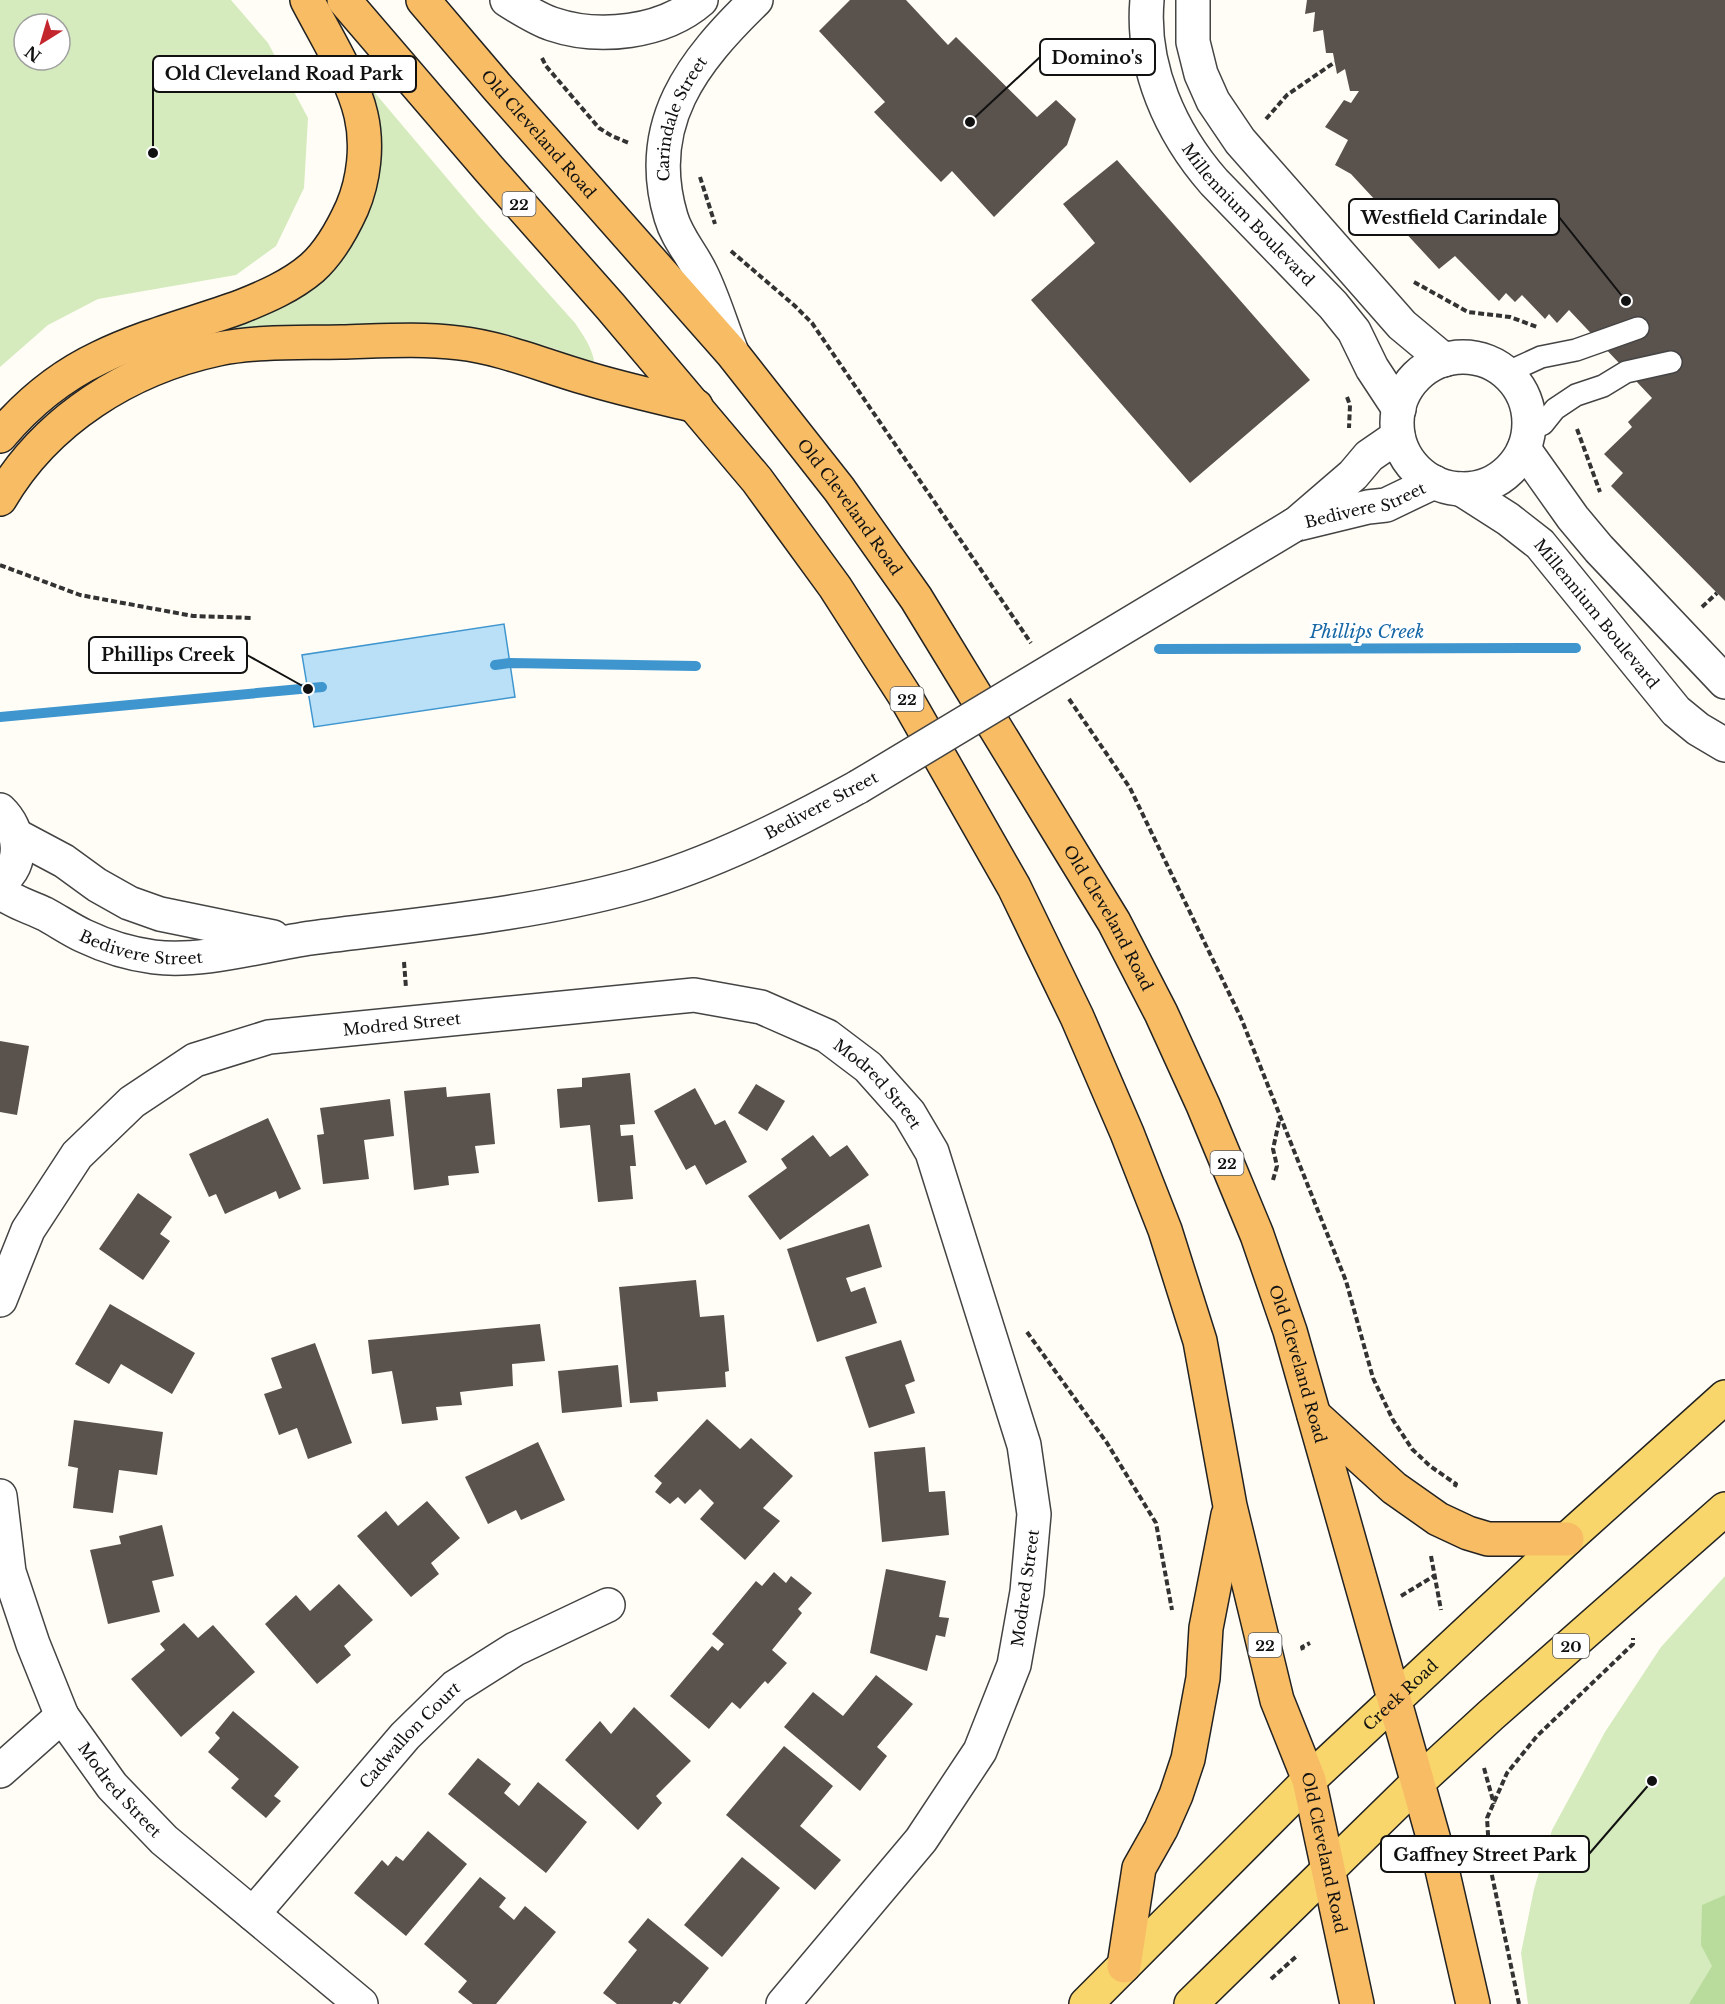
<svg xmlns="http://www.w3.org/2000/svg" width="1725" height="2004" viewBox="0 0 1725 2004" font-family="'Libre Baskerville',serif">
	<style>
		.green { fill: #d5ebbd; fill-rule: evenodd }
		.forest { fill: #b9dc9c }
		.water { fill: #b9e0f7; stroke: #3f96cf; stroke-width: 1.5 }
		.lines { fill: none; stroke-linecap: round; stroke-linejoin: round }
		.stream { stroke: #3f96cf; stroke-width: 10 }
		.building { fill: #5a524d }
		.service-casing { stroke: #444; stroke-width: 24 }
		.minor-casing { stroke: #444; stroke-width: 36 }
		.tertiary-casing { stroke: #444; stroke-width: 36 }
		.primary-casing { stroke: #222; stroke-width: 36 }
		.trunk-casing { stroke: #222; stroke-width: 36 }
		.path { stroke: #333; stroke-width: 4; stroke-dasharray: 6 3; stroke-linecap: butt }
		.service { stroke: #fff; stroke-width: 21 }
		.minor { stroke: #fff; stroke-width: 33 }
		.tertiary { stroke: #fff; stroke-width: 33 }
		.primary { stroke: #f9d66b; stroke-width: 33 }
		.trunk { stroke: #f7bc64; stroke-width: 33 }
		.tertiary-bridge-casing { stroke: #444; stroke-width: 36; stroke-linecap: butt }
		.tertiary-bridge { stroke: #fff; stroke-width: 33 }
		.labels { text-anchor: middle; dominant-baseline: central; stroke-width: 6; stroke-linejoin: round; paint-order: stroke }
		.shield { fill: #fff; stroke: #585858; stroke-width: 1.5 }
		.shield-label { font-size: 15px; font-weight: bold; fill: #111 }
		.street-label { font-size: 16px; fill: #111; stroke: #fff }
		.water-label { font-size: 18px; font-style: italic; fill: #1768a6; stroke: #fff }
		.leader { fill: none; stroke: #111; stroke-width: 2 }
		.callout-dot { fill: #111; stroke: #fff; stroke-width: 2 }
		.callout { fill: #fff; stroke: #111; stroke-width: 2 }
		.callout-label { font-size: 18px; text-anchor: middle; font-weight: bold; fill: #111 }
	</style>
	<rect width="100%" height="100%" fill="#fffdf5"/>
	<g class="green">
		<path d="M0 0H231L268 43 308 118 304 188 276 246 236 275 98 299 48 325 0 367ZM24 24H60V60H24Z"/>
		<path d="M367 87 375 93 479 216 575 323C583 335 591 346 594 360L592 363 582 361 556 349 493 334 233 336 231 317 324 272Z"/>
		<polygon points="1725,1576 1725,2004 1528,2004 1521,1953 1534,1889 1552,1830 1605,1732 1661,1647"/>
	</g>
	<polygon class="forest" points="1725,1895 1725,2004 1689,2004 1712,1966 1701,1945 1702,1905"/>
	<polygon class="water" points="504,624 515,697 314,727 302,655"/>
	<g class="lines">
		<g class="stream">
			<polyline points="1159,649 1576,648"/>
			<polyline points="495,665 510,663 696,666"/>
			<polyline points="0,717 322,687"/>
		</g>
	</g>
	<g class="building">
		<polygon points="850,0 906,0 948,45 956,37 1037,117 1056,100 1076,119 1067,145 994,217 952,171 941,182 874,112 885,102 819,31"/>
		<polygon points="1307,0 1725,0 1725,601 1611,486 1623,473 1604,454 1632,427 1628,422 1652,398 1569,310 1557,323 1549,314 1545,319 1522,295 1515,302 1506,293 1499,301 1455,256 1439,269 1351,174 1335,165 1348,140 1325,127 1344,100 1351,103 1359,91 1350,91 1345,69 1337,74 1333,53 1326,53 1323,30 1313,32 1315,12 1305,14"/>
		<polygon points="1117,160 1310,380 1190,483 1031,300 1095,243 1063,204"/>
		<polygon points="0,1041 29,1046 17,1115 0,1112"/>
		<polygon points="630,1073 635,1124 620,1125 621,1136 633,1135 636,1166 630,1166 633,1199 598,1202 590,1125 560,1128 557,1089 582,1087 582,1078"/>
		<polygon points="756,1084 785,1101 767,1131 738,1113"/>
		<polygon points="446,1087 447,1097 490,1093 495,1144 475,1146 479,1173 448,1176 449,1185 414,1190 404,1091"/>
		<polygon points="695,1088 715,1125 725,1120 747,1162 706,1185 695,1165 686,1170 654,1111"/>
		<polygon points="390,1099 394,1136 364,1140 369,1179 323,1184 317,1135 324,1134 320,1108"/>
		<polygon points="268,1118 301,1189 279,1199 276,1191 225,1214 216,1194 209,1197 189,1154"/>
		<polygon points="813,1135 830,1157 847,1145 869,1175 780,1240 748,1196 787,1168 781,1159"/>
		<polygon points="138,1193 172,1217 160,1234 170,1241 143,1280 99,1249"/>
		<polygon points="869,1224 882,1267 846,1278 851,1292 865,1287 877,1323 817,1342 787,1249"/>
		<polygon points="696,1280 700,1317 724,1315 729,1371 725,1372 726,1387 657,1392 658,1401 630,1403 619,1287"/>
		<polygon points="110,1304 195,1353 172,1394 121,1364 109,1384 75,1364"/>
		<polygon points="540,1324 545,1361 512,1364 513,1386 460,1392 462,1405 436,1407 438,1420 402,1424 392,1371 372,1374 368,1340"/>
		<polygon points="901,1340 915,1381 905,1385 915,1413 869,1428 845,1357"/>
		<polygon points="315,1343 352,1443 308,1459 297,1428 279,1435 264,1394 282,1388 271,1358"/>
		<polygon points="618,1365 622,1407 562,1413 558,1371"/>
		<polygon points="707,1419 740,1449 751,1438 793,1476 763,1508 780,1521 745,1560 700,1519 714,1503 700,1489 685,1504 678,1497 670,1504 655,1492 662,1483 654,1476"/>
		<polygon points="74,1420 163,1432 157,1475 119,1470 113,1513 73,1508 78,1468 68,1466"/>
		<polygon points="538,1442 565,1500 521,1520 516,1510 488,1524 465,1477"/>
		<polygon points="925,1447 929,1492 945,1491 949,1535 882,1542 874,1452"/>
		<polygon points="427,1501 460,1538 431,1563 439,1574 411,1597 357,1536 386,1511 398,1526"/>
		<polygon points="162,1525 174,1576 152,1581 160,1612 108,1624 90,1550 121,1544 119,1536"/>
		<polygon points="886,1569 946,1581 939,1617 949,1618 945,1637 936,1635 927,1671 870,1653"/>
		<polygon points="774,1572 786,1583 791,1576 812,1593 798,1609 802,1613 772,1650 787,1663 768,1684 765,1681 740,1709 732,1702 709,1729 670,1696 712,1646 718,1651 724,1644 712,1634 756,1581 762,1586"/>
		<polygon points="339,1584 373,1620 344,1646 351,1655 317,1684 265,1624 296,1595 310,1611"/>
		<polygon points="184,1623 198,1638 213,1625 255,1672 181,1737 131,1679 165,1650 160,1644"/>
		<polygon points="876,1675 913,1704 877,1747 887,1756 860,1791 784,1727 813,1692 843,1716"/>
		<polygon points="634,1707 691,1761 656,1796 662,1803 638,1830 565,1760 600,1721 611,1734"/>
		<polygon points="233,1711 299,1767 274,1796 281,1801 266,1818 231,1788 239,1779 208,1752 220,1738 215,1733"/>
		<polygon points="784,1746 833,1786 800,1826 841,1860 815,1890 726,1815"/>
		<polygon points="478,1758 511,1784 504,1793 519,1806 538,1782 587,1822 546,1873 448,1794"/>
		<polygon points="428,1831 467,1864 406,1936 354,1893 382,1860 388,1866 396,1856 403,1861"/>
		<polygon points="742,1857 780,1888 722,1957 684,1925"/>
		<polygon points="480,1877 506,1898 499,1907 514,1920 525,1906 556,1932 496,2004 473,2004 458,1992 467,1981 424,1944"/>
		<polygon points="648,1918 709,1968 680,2004 674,2001 672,2004 617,2004 603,1993 637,1950 628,1942"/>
	</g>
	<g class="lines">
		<g class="service-casing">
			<g id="service">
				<polyline points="1506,373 1541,357 1576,350 1638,328"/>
				<polyline points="1529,430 1543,424 1555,409 1576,395 1603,386 1626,372 1671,362"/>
			</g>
		</g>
		<g class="minor-casing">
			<g id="minor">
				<path id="s1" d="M0 1300 28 1230 77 1155 132 1102 195 1060 269 1037 694 995 761 1007 827 1036 868 1067 909 1113 932 1152 1024 1445 1034 1514 1027 1592 1014 1665 980 1751 921 1840 783 2004"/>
				<path id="s2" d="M0 1496 9 1572 33 1644 62 1716 112 1786 164 1840 361 2004"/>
				<polyline points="0,1771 62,1716"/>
				<path id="s3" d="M253 1914 405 1736 455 1687 515 1649 608 1605"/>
			</g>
		</g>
		<g class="tertiary-casing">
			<g id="tertiary">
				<path d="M507 0C520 8 537 19 552 24 599 40 663 33 701 0"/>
				<path id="s4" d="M1147 0C1141 67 1171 133 1214 182L1333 305 1354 331 1372 368 1399 409"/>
				<polyline points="1193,0 1193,42 1201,74 1213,101 1240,141 1402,325 1444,360"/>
				<path id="s5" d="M731 350C721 325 713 297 701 273 692 254 677 238 671 217 643 124 693 61 756 0"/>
				<circle cx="1463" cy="423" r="66"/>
				<polyline points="1524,449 1573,518 1599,549 1725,682"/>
				<path id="s6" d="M1461 489 1508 519 1540 544 1676 711 1698 729 1725 745"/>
				<polyline points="1296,524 1353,475 1369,456 1398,436"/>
				<path id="s7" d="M1294 525 1368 507 1386 505 1434 482"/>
				<path d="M0 810C20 829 26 864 0 882"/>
				<polyline points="17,836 64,861 97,885 129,903 160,914 273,937"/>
				<path id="s8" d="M0 892C15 903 28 906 45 914 58 921 71 930 84 936 105 946 131 954 154 957 203 963 262 945 311 938 419 924 529 915 634 886 712 864 787 826 858 787"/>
			</g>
		</g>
		<g class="primary-casing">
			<g id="primary">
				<path id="s9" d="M1086 2004 1309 1780 1567 1539 1725 1397"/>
				<polyline points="1191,2004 1417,1783 1491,1715 1725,1509"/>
			</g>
		</g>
		<g class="trunk-casing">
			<g id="trunk">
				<path id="s10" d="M344 0 489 169 610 306 757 480 835 587 905 696 1014 887 1077 1017 1127 1133 1165 1230 1200 1341 1230 1506 1277 1700 1309 1780 1357 2004"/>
				<path id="s11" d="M423 0 498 88 732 353 839 489 916 598 1114 922 1161 1013 1203 1105 1257 1235 1290 1331 1441 1865 1473 2004"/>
				<path d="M0 436C27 404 61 376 99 358 144 336 193 324 240 307 265 297 291 286 312 268 330 252 342 230 352 208 364 180 368 145 361 115 353 79 324 33 307 0"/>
				<path d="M0 499C46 420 129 368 218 349 258 341 300 343 341 342 380 341 420 338 459 343 503 348 544 366 586 378 622 389 659 397 696 406"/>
				<polyline points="1314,1415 1394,1488 1438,1519 1468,1533 1488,1539 1567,1539"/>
				<polyline points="1124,1966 1139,1868 1161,1829 1176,1795 1188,1759 1203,1678 1206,1628 1228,1515"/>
			</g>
		</g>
		<g class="path">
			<polyline points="542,58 546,66 599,128 612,136 629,143"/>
			<polyline points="1266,119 1287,95 1335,62"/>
			<polyline points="700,177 715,224"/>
			<polyline points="731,251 795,306 812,323 1031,643"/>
			<polyline points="1414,282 1468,312 1510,317 1537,327"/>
			<polyline points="1347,397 1350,405 1349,428"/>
			<polyline points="1577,429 1600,492"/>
			<polyline points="0,565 80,595 193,616 253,618"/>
			<polyline points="1702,607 1717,593"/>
			<polyline points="1069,699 1130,788 1241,1018 1346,1281 1373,1378 1393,1420 1412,1449 1430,1466 1456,1484 1454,1488"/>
			<polyline points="404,962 406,988"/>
			<polyline points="1273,1180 1277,1166 1273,1149 1280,1117"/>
			<polyline points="1027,1332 1107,1443 1156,1523 1172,1610"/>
			<polyline points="1431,1556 1441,1610"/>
			<polyline points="1401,1596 1434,1576"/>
			<polyline points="1303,1650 1302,1647 1310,1643"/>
			<polyline points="1484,1768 1494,1804"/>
			<polyline points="1271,1979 1298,1955"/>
			<polyline points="1519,2004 1490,1866 1487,1818 1507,1773 1537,1736 1633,1644 1633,1638"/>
		</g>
		<use href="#service" class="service"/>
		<use href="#minor" class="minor"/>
		<use href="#tertiary" class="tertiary"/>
		<use href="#primary" class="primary"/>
		<use href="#trunk" class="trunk"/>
		<g class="tertiary-bridge-casing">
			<polyline id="tertiary-bridge" points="858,787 1294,525"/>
		</g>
		<use href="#tertiary-bridge" class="tertiary-bridge"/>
	</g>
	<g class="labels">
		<g class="shield">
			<rect x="502.5" y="192" width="33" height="24" rx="4.5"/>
			<rect x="890.5" y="687" width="33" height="24" rx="4.5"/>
			<rect x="1210.5" y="1151" width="33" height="24" rx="4.5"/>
			<rect x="1248.5" y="1633" width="33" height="24" rx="4.5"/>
			<rect x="1553" y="1634" width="36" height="24" rx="4.5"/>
		</g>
		<g class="shield-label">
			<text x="519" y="204">22</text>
			<text x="907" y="699">22</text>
			<text x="1227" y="1163">22</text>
			<text x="1265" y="1645">22</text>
			<text x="1571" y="1646">20</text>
		</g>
		<g class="street-label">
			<text stroke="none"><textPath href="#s5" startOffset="249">Carindale Street</textPath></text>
			<text stroke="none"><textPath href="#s11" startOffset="177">Old Cleveland Road</textPath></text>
			<text stroke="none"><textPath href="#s4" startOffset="246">Millennium Boulevard</textPath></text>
			<text stroke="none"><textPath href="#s7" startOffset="74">Bedivere Street</textPath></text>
			<text stroke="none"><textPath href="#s11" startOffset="663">Old Cleveland Road</textPath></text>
			<text stroke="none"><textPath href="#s6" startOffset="186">Millennium Boulevard</textPath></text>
			<text transform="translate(821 805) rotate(-28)">Bedivere Street</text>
			<text stroke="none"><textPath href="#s11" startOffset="1149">Old Cleveland Road</textPath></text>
			<text stroke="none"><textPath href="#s8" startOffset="154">Bedivere Street</textPath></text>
			<text stroke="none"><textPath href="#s1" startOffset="528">Modred Street</textPath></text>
			<text stroke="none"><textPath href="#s1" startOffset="1032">Modred Street</textPath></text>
			<text stroke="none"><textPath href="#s11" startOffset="1635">Old Cleveland Road</textPath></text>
			<text transform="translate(1025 1588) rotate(-82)">Modred Street</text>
			<text stroke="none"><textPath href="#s9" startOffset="441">Creek Road</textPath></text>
			<text stroke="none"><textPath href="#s3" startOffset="238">Cadwallon Court</textPath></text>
			<text stroke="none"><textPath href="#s2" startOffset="324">Modred Street</textPath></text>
			<text stroke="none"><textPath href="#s10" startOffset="2134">Old Cleveland Road</textPath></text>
		</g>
		<g class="water-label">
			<text x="1367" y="632">Phillips Creek</text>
		</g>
	</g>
	<path class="leader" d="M970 122L1040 57M153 153L153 74M1626 301L1559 217M308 689L247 655M1652 1781L1589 1854"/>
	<g class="callout-dot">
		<circle cx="970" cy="122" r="6"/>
		<circle cx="153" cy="153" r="6"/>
		<circle cx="1626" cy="301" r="6"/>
		<circle cx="308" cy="689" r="6"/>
		<circle cx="1652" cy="1781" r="6"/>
	</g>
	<g class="callout">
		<rect x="1040" y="39" width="115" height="36" rx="6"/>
		<rect x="153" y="56" width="263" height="36" rx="6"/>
		<rect x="1349" y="199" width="210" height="36" rx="6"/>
		<rect x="89" y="637" width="158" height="36" rx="6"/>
		<rect x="1381" y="1836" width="208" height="36" rx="6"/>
	</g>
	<g class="callout-label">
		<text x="1097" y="64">Domino's</text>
		<text x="284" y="80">Old Cleveland Road Park</text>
		<text x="1454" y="224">Westfield Carindale</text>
		<text x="168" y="661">Phillips Creek</text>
		<text x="1485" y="1861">Gaffney Street Park</text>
	</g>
	<g transform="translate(42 42) rotate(217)"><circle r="28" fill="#ffffff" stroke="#a0a0a0" stroke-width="1.5"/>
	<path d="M0-4.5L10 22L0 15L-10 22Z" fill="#c4262e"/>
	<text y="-9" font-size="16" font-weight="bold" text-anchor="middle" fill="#111111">N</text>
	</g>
</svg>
